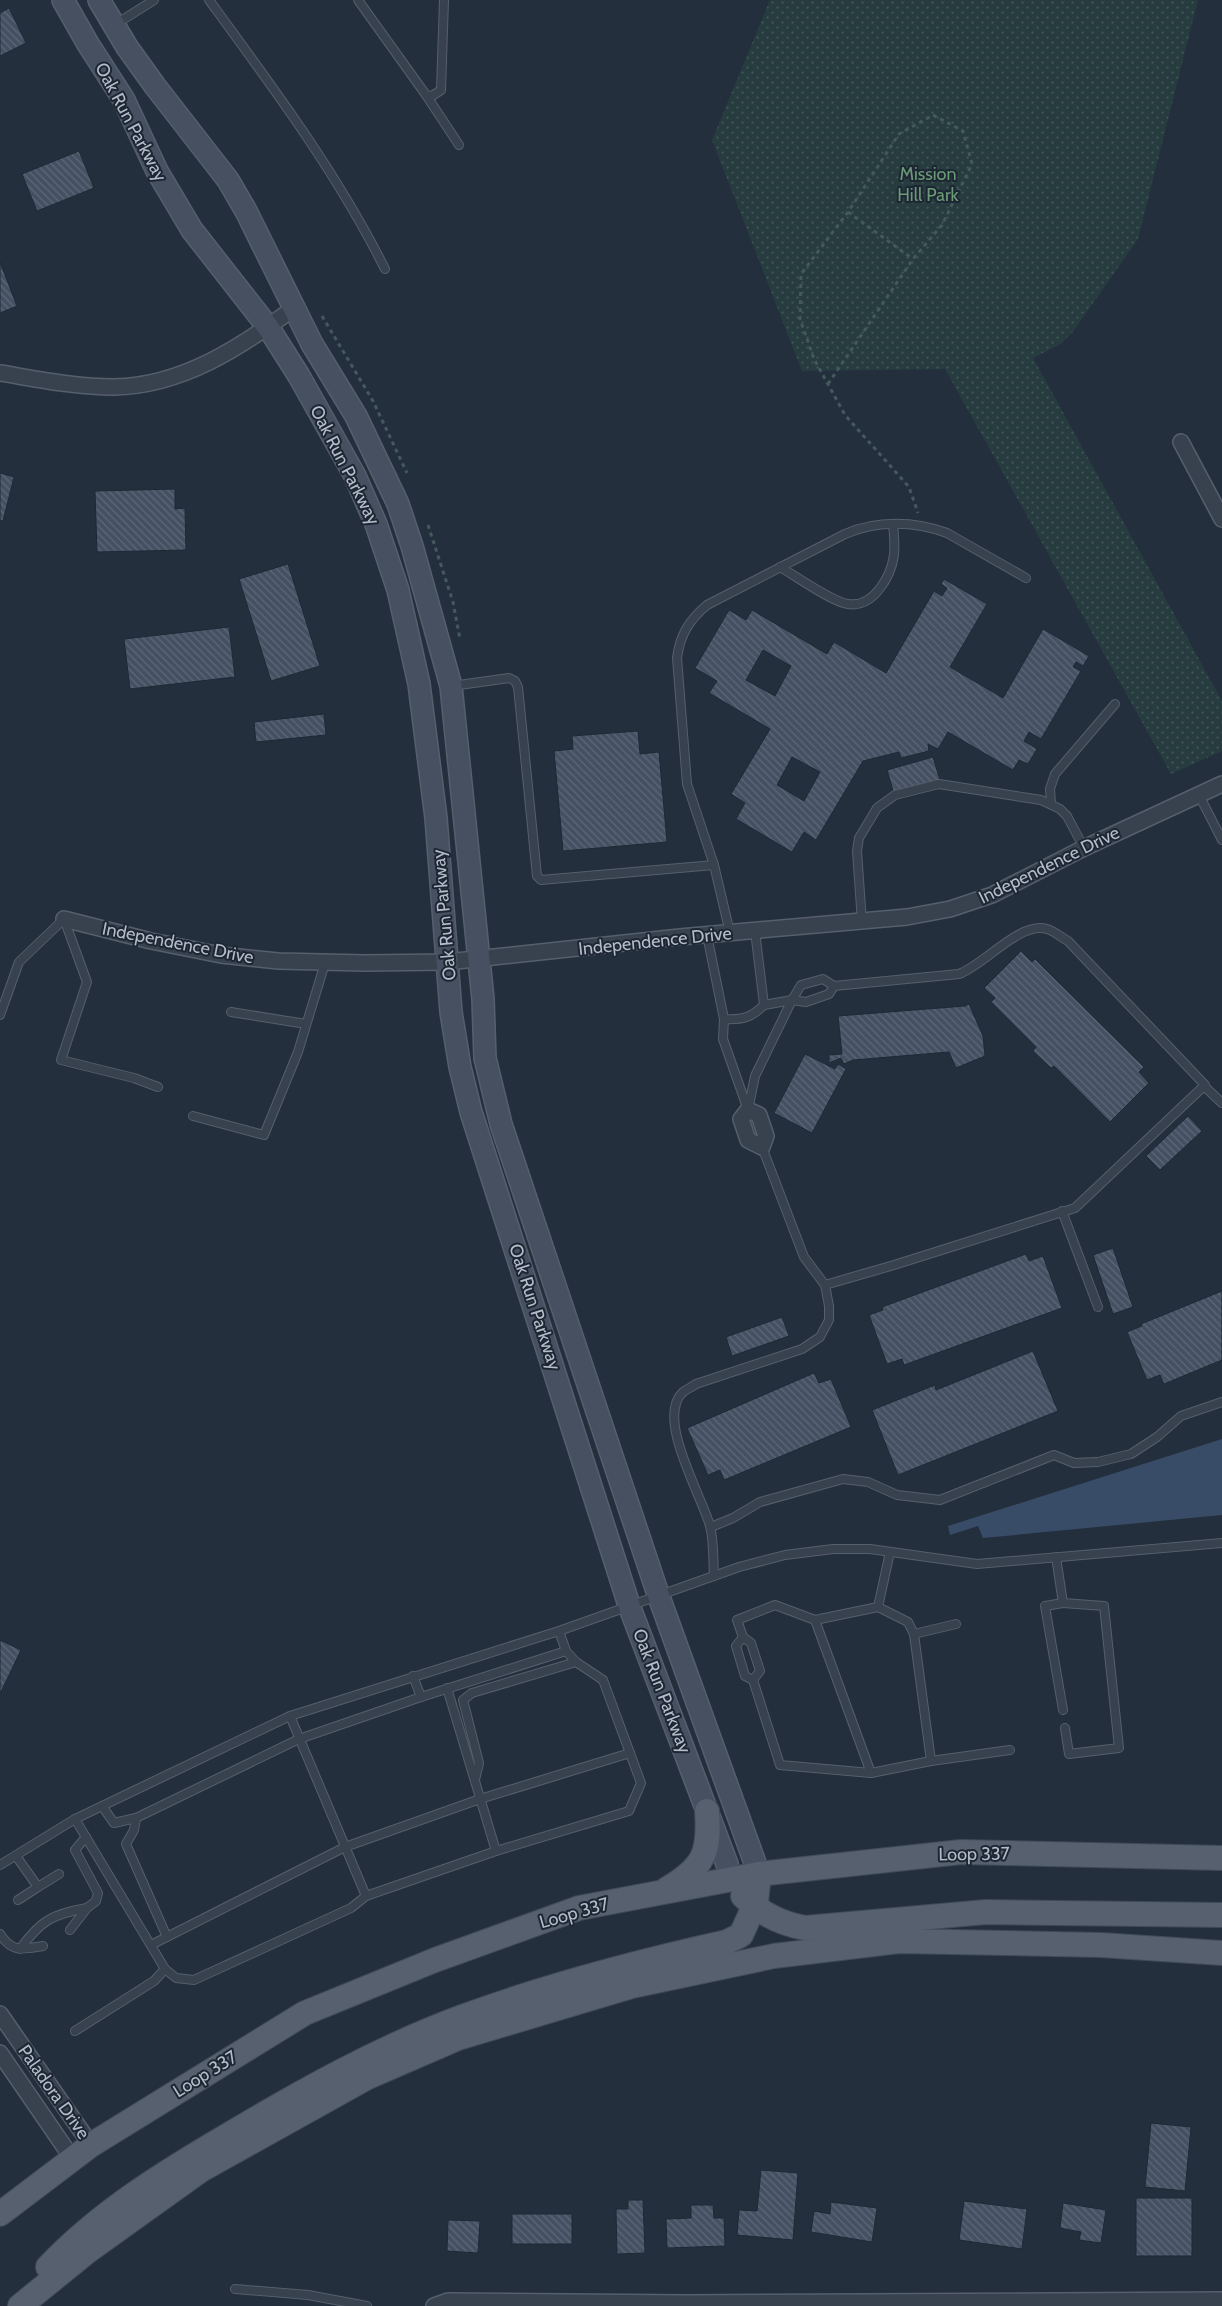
<svg xmlns="http://www.w3.org/2000/svg" width="1222" height="2306" viewBox="0 0 1222 2306" font-family="Cabin,sans-serif">
	<style>
		.park { fill: url(#park-dots) }
		.water { fill: #394c67 }
		.building { fill: url(#building-back-hatch); stroke: #1f2835; fill-rule: evenodd }
		.lines { fill: none; stroke-linecap: round; stroke-linejoin: round }
		.lane-casing { stroke: #565f6c; stroke-width: 10 }
		.street-casing { stroke: #565f6c; stroke-width: 18 }
		.secondary-casing { stroke: #565f6c; stroke-width: 24 }
		.primary-casing { stroke: #414a57; stroke-width: 26 }
		.path { stroke: #44595c; stroke-width: 3; stroke-dasharray: 4 4; stroke-linecap: butt }
		.lane { stroke: #38414e; stroke-width: 8 }
		.street { stroke: #38414e; stroke-width: 15 }
		.secondary { stroke: #465061; stroke-width: 21 }
		.primary { stroke: #56606e; stroke-width: 24 }
		.labels { text-anchor: middle; dominant-baseline: central; stroke-width: 4; stroke-linejoin: round; paint-order: stroke }
		.street-label { font-size: 18px; fill: #b4bcc9; stroke: #1d2633 }
		.park-label { font-size: 18px; fill: #6b9a76; stroke: #1d2633 }
	</style>
	<defs>
		<pattern id="park-dots" width="8" height="8" patternUnits="userSpaceOnUse" patternTransform="scale(1.25)"><rect width="8" height="8" fill="#263c3f"/><path d="M2 2h.1M6 6h.1" fill="none" stroke="#435659" stroke-width="1.8" stroke-linecap="round"/></pattern>
		<pattern id="building-back-hatch" width="6" height="6" patternUnits="userSpaceOnUse" patternTransform="scale(1.25)"><rect width="6" height="6" fill="#455162"/><path d="M-1 5l2 2M0 0l6 6M5-1l2 2" fill="none" stroke="#5d6877"/></pattern>
	</defs>
	<rect width="100%" height="100%" fill="#242f3e"/>
	<polygon class="park" points="770,0 1198,0 1138,239 1072,333 1059,345 1033,358 1222,701 1222,751 1171,774 945,369 802,371 712,140"/>
	<polygon class="water" points="1222,1439 1222,1515 983,1538 978,1526 950,1535 948,1526"/>
	<g class="building">
		<polygon points="9,8 26,43 0,56 0,13"/>
		<polygon points="79,151 94,188 37,211 22,174"/>
		<polygon points="0,262 17,306 0,313"/>
		<polygon points="0,473 14,477 3,521 0,520"/>
		<polygon points="175,489 175,509 185,508 186,550 97,552 95,491"/>
		<polygon points="288,564 320,666 271,681 239,579"/>
		<path d="M944 579 987 604 950 667 1003 698 1043 629 1089 656 1083 666 1076 662 1073 667 1081 671 1041 739 1029 732 1024 741 1037 749 1028 764 1019 760 1013 770 948 732 938 749 928 744 929 751 901 758 899 752 863 761 816 840 804 832 792 852 736 819 745 803 731 794 770 729 709 693 717 681 695 668 729 610 746 620 752 610 827 654 834 642 886 673 934 591 942 596 947 588 941 584ZM763 650 791 666 775 696 746 680ZM792 757 820 772 804 801 777 785Z"/>
		<polygon points="229,627 235,677 130,689 124,639"/>
		<polygon points="324,714 326,735 256,742 254,722"/>
		<polygon points="638,731 640,754 659,752 667,842 563,851 554,751 573,749 572,736"/>
		<polygon points="933,757 940,780 894,794 887,770"/>
		<polygon points="1021,951 1032,962 1035,959 1144,1067 1139,1072 1149,1083 1110,1122 1054,1066 1051,1068 1033,1051 1036,1047 991,1002 995,998 984,988"/>
		<polygon points="969,1004 983,1036 985,1056 956,1068 949,1052 853,1060 844,1064 841,1058 829,1063 829,1055 842,1054 838,1016 965,1006"/>
		<polygon points="805,1054 835,1069 838,1064 846,1069 812,1133 774,1113"/>
		<polygon points="1188,1116 1202,1131 1160,1170 1146,1156"/>
		<polygon points="1113,1248 1133,1307 1113,1314 1093,1255"/>
		<polygon points="1026,1254 1029,1261 1043,1256 1062,1308 904,1365 902,1359 887,1364 869,1315 883,1310 882,1307"/>
		<polygon points="1222,1291 1222,1360 1164,1384 1160,1375 1147,1380 1127,1332 1142,1326 1141,1324"/>
		<polygon points="782,1317 789,1336 732,1356 726,1337"/>
		<polygon points="1033,1351 1058,1411 898,1475 872,1410 935,1385 936,1390"/>
		<polygon points="814,1373 819,1383 831,1379 851,1427 724,1480 720,1470 708,1475 687,1428"/>
		<polygon points="0,1640 21,1650 0,1694"/>
		<polygon points="1151,2123 1191,2127 1185,2191 1145,2187"/>
		<polygon points="761,2170 798,2173 793,2240 737,2235 739,2210 757,2211"/>
		<rect x="1136" y="2198" width="56" height="58"/>
		<polygon points="628,2200 643,2200 645,2253 617,2254 616,2209 628,2209"/>
		<polygon points="964,2201 1027,2209 1022,2249 959,2240"/>
		<polygon points="831,2202 877,2208 872,2242 811,2232 814,2211 830,2214"/>
		<polygon points="1063,2203 1106,2210 1101,2243 1079,2240 1081,2232 1060,2228"/>
		<polygon points="691,2205 713,2205 714,2218 724,2218 725,2246 667,2248 666,2219 691,2218"/>
		<rect x="512" y="2214" width="60" height="30"/>
		<polygon points="448,2220 480,2221 478,2253 447,2251"/>
	</g>
	<g class="lines">
		<g class="lane-casing">
			<g id="lane">
				<path d="M209 0C272 86 337 173 385 269"/>
				<polyline points="358,0 426,95 432,96 441,90 444,0"/>
				<polyline points="116,24 154,0"/>
				<polyline points="426,95 459,145"/>
				<path d="M780 567C796 576 832 602 848 604 873 608 891 577 894 555 895 546 894 534 893 524"/>
				<polyline points="452,686 509,678 515,681 518,687 537,876 541,880 714,865"/>
				<polyline points="1199,795 1222,840"/>
				<polyline points="1051,804 1050,789 1055,774 1115,704"/>
				<polyline points="862,922 857,851 859,838 877,808 895,795 939,784 1041,800 1060,809 1067,816 1084,848"/>
				<path d="M730 933 714 865 687 784 677 658C680 635 689 620 707 605L845 534C877 520 915 521 947 533L1026 578"/>
				<path d="M707 935 724 1019C742 1020 751 1018 764 1005L755 931"/>
				<polygon points="823,979 834,986 829,994 806,1002 792,1000 801,985"/>
				<polyline points="231,1012 306,1024"/>
				<polyline points="0,1015 19,962 64,919 87,982 61,1060 134,1078 158,1087"/>
				<polyline points="724,1019 723,1039 748,1110 755,1076 792,1000 764,1005"/>
				<polyline points="1204,1086 1222,1103"/>
				<polyline points="193,1116 264,1135 298,1052 325,963"/>
				<path d="M762 1147 804 1257 825 1285 894 1265 1075 1208 1205 1085 1068 941C1061 937 1054 931 1047 929 1020 921 984 965 959 974L834 986"/>
				<polyline points="1062,1211 1098,1307"/>
				<polyline points="711,1527 733,1518 760,1502 843,1479 868,1482 897,1495 940,1500 1054,1455 1074,1463 1098,1462 1131,1454 1157,1437 1181,1416 1222,1402"/>
				<polyline points="1056,1557 1063,1603 1104,1606 1119,1748 1069,1754 1065,1728"/>
				<path d="M714 1576C713 1560 714 1541 710 1526 702 1496 655 1418 683 1392 687 1389 692 1387 696 1384L802 1349 820 1337 829 1320V1306L825 1285"/>
				<polyline points="1063,1603 1045,1606 1063,1710"/>
				<polyline points="878,1607 815,1620 871,1773 931,1761 914,1634 908,1622 878,1607 890,1552"/>
				<polyline points="559,1631 290,1716 366,1896 496,1851 629,1811 641,1783 603,1680 576,1662 566,1651 559,1631 739,1567 785,1555 833,1549 870,1549 977,1564 1222,1543"/>
				<polyline points="914,1634 956,1624"/>
				<polyline points="743,1637 736,1646 745,1676 753,1680 780,1765 871,1773"/>
				<polyline points="413,1676 421,1697 566,1651"/>
				<polyline points="753,1680 760,1671 751,1643 743,1637 737,1620 775,1605 815,1620"/>
				<polyline points="447,1688 496,1851"/>
				<polyline points="931,1761 1010,1750"/>
				<polyline points="475,1780 479,1763 463,1700 472,1693 576,1662"/>
				<polyline points="102,1806 114,1823 136,1818 134,1830 126,1844 167,1937"/>
				<polyline points="136,1818 299,1739 421,1697"/>
				<polyline points="75,1819 165,1969 176,1978 194,1980 351,1908 366,1896"/>
				<polyline points="16,1856 38,1887 18,1900"/>
				<polyline points="0,1865 75,1819 290,1716"/>
				<polyline points="38,1887 59,1874"/>
				<polyline points="70,1930 87,1908 96,1901 98,1893 75,1850 86,1837"/>
				<path d="M0 1934C12 1953 22 1949 43 1946"/>
				<polyline points="151,1945 345,1847 480,1799 630,1753"/>
				<path d="M20 1949C41 1920 53 1914 87 1908"/>
				<polyline points="75,2031 154,1981 165,1969"/>
				<polyline points="235,2289 308,2295 367,2306"/>
			</g>
		</g>
		<g class="street-casing">
			<g id="street">
				<path d="M0 373C37 379 76 387 114 387 182 386 241 347 294 308"/>
				<polyline points="1181,442 1222,519"/>
				<polyline points="64,919 151,941 221,955 278,961 365,963 447,962 680,937 907,917 950,909 992,895 1084,848 1222,784"/>
				<polygon points="748,1110 759,1115 766,1136 762,1147 748,1140 741,1119"/>
				<polyline points="0,2014 91,2145"/>
				<polyline points="0,2053 72,2158"/>
				<polyline points="434,2306 448,2301 685,2303 1222,2300"/>
			</g>
		</g>
		<g class="secondary-casing">
			<g id="secondary">
				<polyline points="63,0 88,44 124,100 157,171 192,230 268,327 299,376 355,476 376,524 398,590 419,684 436,818 451,1012 460,1067 471,1112 630,1608 707,1811 727,1864 730,1880"/>
				<polyline points="99,0 127,47 155,86 228,180 246,211 312,344 356,416 398,504 412,546 451,686 483,999 485,1058 501,1124 659,1597 759,1874"/>
			</g>
		</g>
		<g class="primary-casing">
			<g id="primary">
				<path d="M667 1889C704 1867 710 1853 707 1811"/>
				<path d="M743 1896C760 1913 782 1924 805 1928L986 1912 1222 1915"/>
				<polyline points="0,2214 91,2145 305,2013 435,1960 579,1908 759,1874 961,1852 1222,1858"/>
				<path d="M48 2267C100 2212 165 2172 230 2134 304 2090 381 2047 462 2017 549 1985 637 1962 727 1942L741 1935 756 1902 759 1874"/>
				<polyline points="20,2306 88,2251 201,2170 368,2077 458,2038 632,1986 774,1956 899,1941 1101,1945 1222,1953"/>
			</g>
		</g>
		<g class="path">
			<polyline points="848,212 913,259"/>
			<polyline points="322,316 373,401 407,473"/>
			<polyline points="828,384 913,259 942,225 972,164 963,131 933,115 899,134 848,212 801,274 800,319 814,359 845,415 909,487 918,513"/>
			<polyline points="428,525 453,602 460,639"/>
		</g>
		<use href="#lane" class="lane"/>
		<use href="#street" class="street"/>
		<use href="#secondary" class="secondary"/>
		<use href="#primary" class="primary"/>
	</g>
	<g class="labels">
		<g class="street-label">
			<text transform="translate(131 122) rotate(62)">Oak Run Parkway</text>
			<text transform="translate(345 465) rotate(63)">Oak Run Parkway</text>
			<text transform="translate(1049 865) rotate(-26)">Independence Drive</text>
			<text transform="translate(444 915) rotate(-95)">Oak Run Parkway</text>
			<text transform="translate(655 941) rotate(-6)">Independence Drive</text>
			<text transform="translate(178 943) rotate(11)">Independence Drive</text>
			<text transform="translate(535 1307) rotate(72)">Oak Run Parkway</text>
			<text transform="translate(662 1691) rotate(69)">Oak Run Parkway</text>
			<text transform="translate(974 1854) rotate(-1)">Loop 337</text>
			<text transform="translate(574 1913) rotate(-16)">Loop 337</text>
			<text transform="translate(205 2074) rotate(-32)">Loop 337</text>
			<text transform="translate(54 2092) rotate(55)">Paladora Drive</text>
		</g>
		<g class="park-label">
			<text x="928" y="174">Mission<tspan x="928" dy="21">Hill Park</tspan></text>
		</g>
	</g>
</svg>
